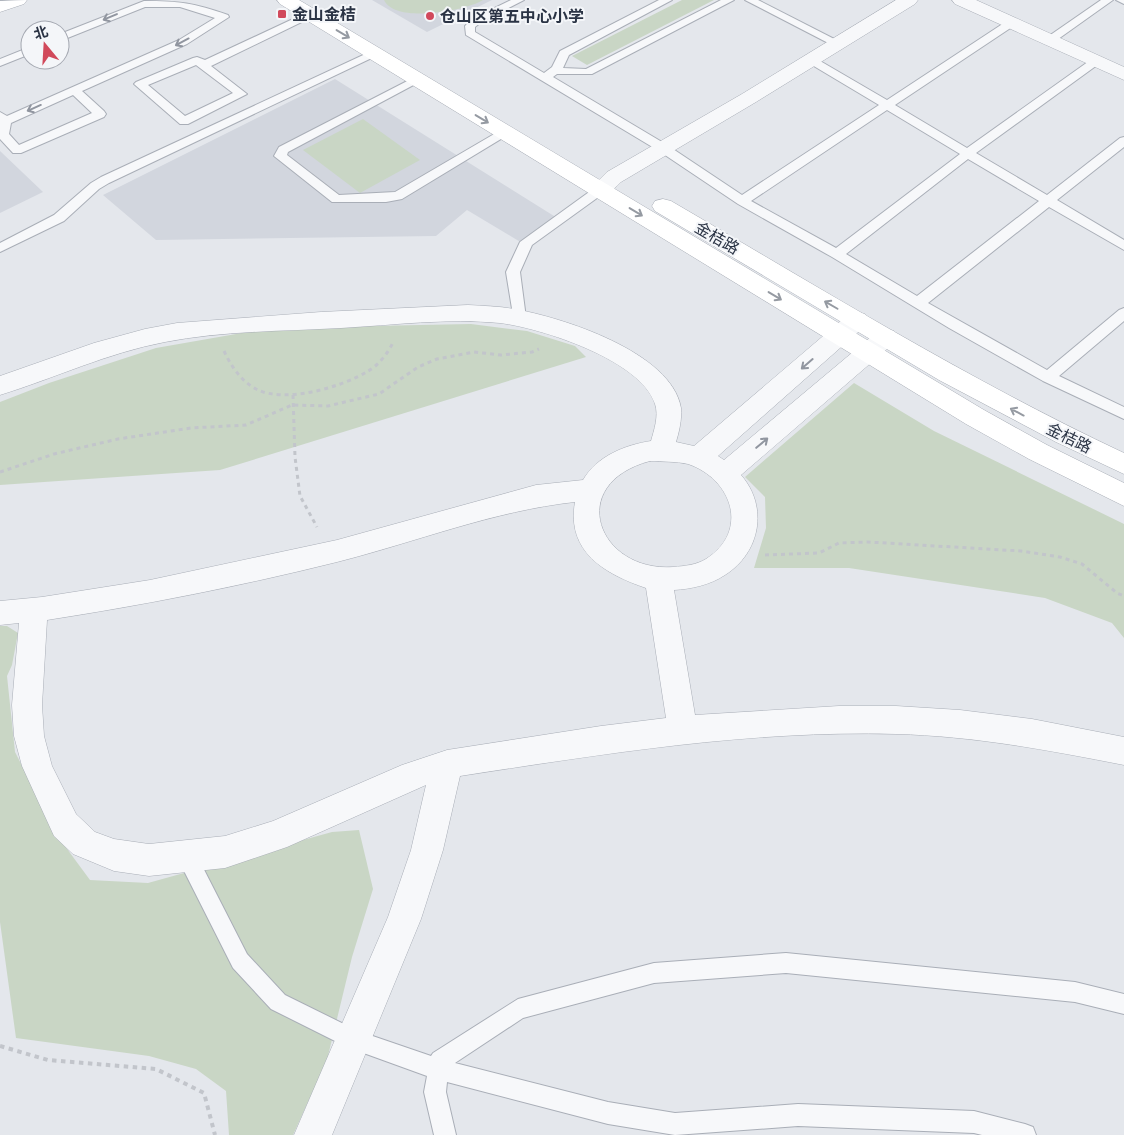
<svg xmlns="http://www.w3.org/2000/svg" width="1124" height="1135" viewBox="0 0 1124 1135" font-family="Cabin,'Noto Sans SC',sans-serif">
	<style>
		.built { fill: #d2d6de }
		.green { fill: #c9d6c5 }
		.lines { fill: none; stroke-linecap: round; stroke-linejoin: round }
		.lane-casing { stroke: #a9aeb7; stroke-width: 2 }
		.street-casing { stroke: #a9aeb7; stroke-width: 1 }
		.secondary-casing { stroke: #a9aeb7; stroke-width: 1 }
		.path-far1 { stroke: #c2c5cb; stroke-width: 3; stroke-dasharray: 4 4; stroke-linecap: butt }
		.path { stroke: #c2c5cb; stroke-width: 4; stroke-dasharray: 4.5 4.5; stroke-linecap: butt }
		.lane { fill: #f7f8fa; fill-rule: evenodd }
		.street { fill: #f7f8fa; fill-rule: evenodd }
		.secondary { fill: #fff; fill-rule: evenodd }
		.oneway { stroke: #9196a0 }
		.oneway2 { stroke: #959aa2 }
		.poi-dot { fill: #d1495b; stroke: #f4f6f9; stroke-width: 2 }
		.labels { text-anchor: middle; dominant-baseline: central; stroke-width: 4; stroke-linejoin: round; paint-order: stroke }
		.far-poi-label { font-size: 16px; font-weight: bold; fill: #2b3445; stroke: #f4f6f9; text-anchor: start }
		.far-street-label { font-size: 16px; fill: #2b3445; stroke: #f4f6f9 }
	</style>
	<rect width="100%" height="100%" fill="#e4e7ec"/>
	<g class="built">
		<polygon points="372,0 492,0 427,32"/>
		<polygon points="335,79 562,221 527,246 467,210 436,236 156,240 103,195"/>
		<polygon points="0,151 43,192 0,213"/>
	</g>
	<g class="green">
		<path d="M384 0H483C465 11 395 24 384 0Z"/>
		<polygon points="682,0 714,0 587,65 572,56"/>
		<polygon points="363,119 420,160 360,193 303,150"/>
		<polygon points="471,324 527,331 575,346 586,357 220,470 0,485 0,402 49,383 156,348 270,328"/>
		<polygon points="854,383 934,431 1124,524 1124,638 1112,623 1045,598 849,568 754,568 766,528 765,497 745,477"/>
		<polygon points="0,626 7,626 18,633 12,665 7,676 15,752 59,838 90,880 148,883 332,832 359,830 373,889 352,957 327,1060 293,1135 229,1135 226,1091 196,1069 149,1056 16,1038 0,922"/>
	</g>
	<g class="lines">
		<g class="lane-casing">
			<g id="lane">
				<path d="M511 0H524L480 23 475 27V32L544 73 552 67 560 51 659 0H672L569 55 563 68 586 69 721 0H734L592 74H557L553 77 667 145 742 195 879 105 807 62 805 60 807 58H815L887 100 1007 21H1015L1016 23 1015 25 895 105 967 148 1092 59H1100L1102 61 1100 63 976 153 1047 195 1120 138 1124 137V147L1057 200 1124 240V250L1049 207 928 303 1047 370 1119 310 1124 308V321L1059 376 1124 407V419L1043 381 949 328 832 257 738 204 659 151 466 35 465 26 472 19ZM887 110 960 154 836 248 751 201ZM968 159 1039 201 917 296 846 254Z"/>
				<polygon points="745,0 758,0 844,44 842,46 834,46"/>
				<polygon points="1101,0 1113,0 1054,42 1046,42 1045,40 1046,38"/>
				<polygon points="1116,0 1124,0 1124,4"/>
				<path d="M144 1C179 1 194 3 228 15L229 17 187 44 82 91 104 111 106 114 104 117 21 153H13L0 139V112L7 116 179 40 215 18 180 7H145L60 41V34ZM73 95 92 113 19 145 9 134 11 123Z"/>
				<path d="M310 11 314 12 315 14 314 16 211 66 247 94 188 124H180L134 84 136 82 193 58 197 57 205 60ZM196 65 233 93 185 116 148 85Z"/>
				<polygon points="30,47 30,54 0,66 0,59"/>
				<polygon points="374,50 380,53 378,55 109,183 99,189 64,221 0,252 0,243 54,215 91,183 101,177"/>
				<polygon points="417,76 421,77 423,79 421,81 288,152 287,155 339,195 395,192 501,130 505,129 511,133 402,199 386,202 332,202 274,156 279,147"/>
				<polygon points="600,186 604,187 606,190 604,193 532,245 520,272 526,318 524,321 514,321 506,272 520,242 596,187"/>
				<polygon points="187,848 194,850 247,954 285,995 358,1031 431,1056 433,1053 518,999 654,963 786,953 1075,982 1124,994 1124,1014 1075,1002 786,973 654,983 523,1018 455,1063 608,1102 675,1113 798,1104 974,1111 1025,1124 1033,1127 1036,1135 982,1135 974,1133 798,1126 675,1135 608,1124 447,1082 446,1092 456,1135 434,1135 424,1092 427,1076 347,1047 271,1009 233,968 177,857 180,850"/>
			</g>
		</g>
		<g class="street-casing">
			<g id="street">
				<path d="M896 0H918L915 4 756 102 621 182C612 191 606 198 593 195L589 190 607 172 742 94Z"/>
				<polygon points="952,0 976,0 1124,67 1124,80 955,4"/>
				<path d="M468 305C483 306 498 306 514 309 561 317 672 352 681 408 682 420 679 432 676 442L694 446 849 314 857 312 865 314 869 320 865 326 718 456 724 460 878 331 886 329 894 331 898 337 894 343 741 475C769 507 760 553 725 575 710 585 691 589 674 590L695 715 839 706H896L960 710 1032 719 1124 737V765C1048 750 973 736 896 734 749 730 604 754 460 776L443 850 421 919 332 1135H294L388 917 411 850 426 785 287 847 225 868 149 876 114 871 73 854 54 836 22 766 14 736 12 705 19 623 0 625V601L42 597 150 580 337 540 536 485 583 480C597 456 625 445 651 441 654 430 659 416 655 404 641 360 541 328 500 323 449 318 392 325 341 328 284 331 221 331 165 342 107 353 55 378 0 395V376L94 343 145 329 177 323 321 312ZM650 461C662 462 676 461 688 464 732 479 750 531 706 559 696 565 685 566 673 567 598 572 564 484 650 461ZM575 502C566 552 605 574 646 588L666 718 601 726 447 750 402 765 273 821 225 836 149 844 114 839 95 832 76 814 52 766 44 736 42 705 47 620C144 605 241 586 337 562 416 542 493 511 575 502Z"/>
			</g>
		</g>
		<g class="secondary-casing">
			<g id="secondary">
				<polygon points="27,0 24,4 0,12 0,1"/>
				<polygon points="277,0 299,0 984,410 1047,445 1124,483 1124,506 1029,459 966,424 280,4"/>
				<path d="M663 199 671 201C820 288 967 379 1124 453V474L1056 442 939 380 655 211 652 206 655 201Z"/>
			</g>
		</g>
		<g class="path-far1">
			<path d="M224 351C231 366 241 381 256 389 284 404 343 387 368 371 378 366 389 352 393 342"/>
			<polyline points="293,395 295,457 300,496 317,527"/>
			<polyline points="0,472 54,454 118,439 191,428 246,425 292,405 328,406 379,394 418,367 437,359 474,352 501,355 532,352 539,349"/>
			<polyline points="765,555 819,553 839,543 868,542 1021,551 1060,557 1082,564 1117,593 1124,596"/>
		</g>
		<polyline class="path" points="0,1046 48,1060 156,1069 204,1093 215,1135"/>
		<use href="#lane" class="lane"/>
		<use href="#street" class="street"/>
		<use href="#secondary" class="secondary"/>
	</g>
	<defs><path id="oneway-shaft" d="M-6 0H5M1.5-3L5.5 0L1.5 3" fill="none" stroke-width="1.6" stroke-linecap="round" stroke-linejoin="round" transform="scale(1.25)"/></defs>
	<g class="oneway">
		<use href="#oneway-shaft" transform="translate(110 17) rotate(157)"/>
		<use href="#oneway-shaft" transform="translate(182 42) rotate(152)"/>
		<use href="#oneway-shaft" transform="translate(34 108) rotate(156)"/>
		<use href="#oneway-shaft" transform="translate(807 364) rotate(139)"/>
		<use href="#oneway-shaft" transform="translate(762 443) rotate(-40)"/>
	</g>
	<g class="oneway2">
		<use href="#oneway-shaft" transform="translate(343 34) rotate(31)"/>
		<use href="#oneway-shaft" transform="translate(482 119) rotate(31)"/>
		<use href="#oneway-shaft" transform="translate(636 212) rotate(31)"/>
		<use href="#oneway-shaft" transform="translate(775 296) rotate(31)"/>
		<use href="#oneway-shaft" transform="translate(831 305) rotate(-150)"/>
		<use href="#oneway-shaft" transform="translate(1017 412) rotate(-152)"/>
	</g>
	<g class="poi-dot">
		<rect x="277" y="9" width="10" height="10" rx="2.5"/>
		<circle cx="430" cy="16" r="5"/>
	</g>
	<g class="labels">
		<g class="far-poi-label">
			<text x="292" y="14">金山金桔</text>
			<text x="440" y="16">仓山区第五中心小学</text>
		</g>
		<g class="far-street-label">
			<text transform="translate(717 238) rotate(30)">金桔路</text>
			<text transform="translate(1069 438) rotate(26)">金桔路</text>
		</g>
	</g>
	<g transform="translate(45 45) rotate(342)"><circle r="24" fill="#f4f6f9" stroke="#a4a8b1"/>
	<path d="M0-4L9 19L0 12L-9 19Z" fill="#d1495b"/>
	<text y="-8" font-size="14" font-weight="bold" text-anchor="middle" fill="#2b3445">北</text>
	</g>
</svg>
